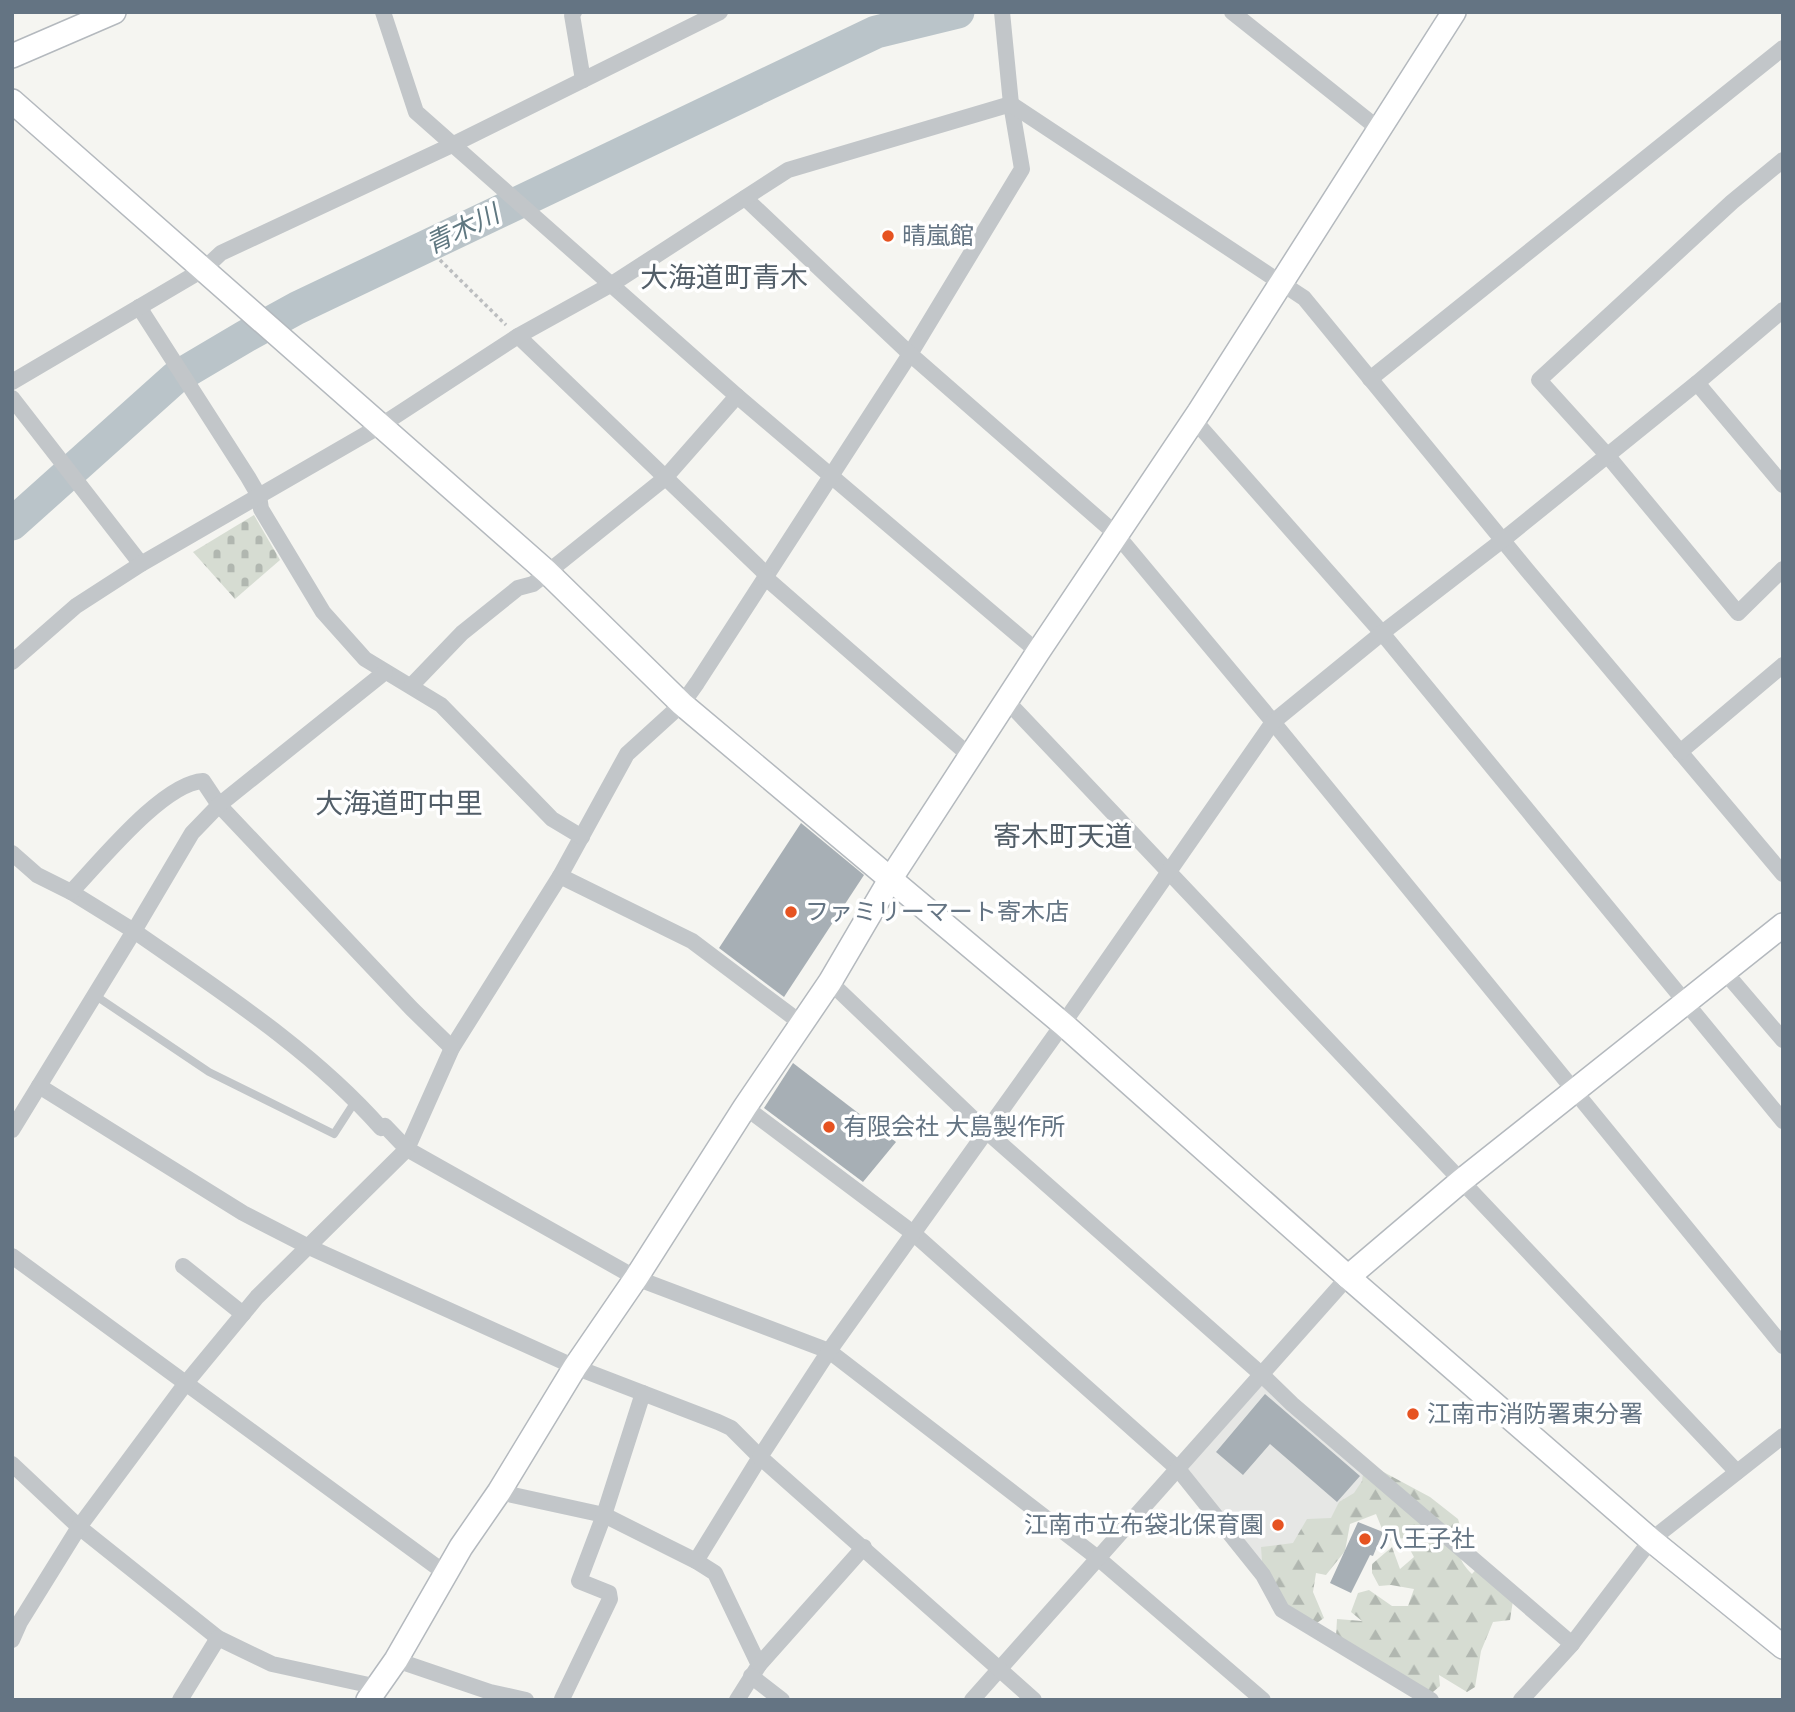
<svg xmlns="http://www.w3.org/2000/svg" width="1795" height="1712" viewBox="0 0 1795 1712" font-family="Roboto,'Noto Sans JP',sans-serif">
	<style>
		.built { fill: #e6e7e5 }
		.forest { fill: url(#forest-firs) }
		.cemetery { fill: url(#cemetery-stones) }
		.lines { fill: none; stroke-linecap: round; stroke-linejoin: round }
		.river { stroke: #bac4c9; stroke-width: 33 }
		.building { fill: #a7afb5 }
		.secondary-casing { stroke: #b4b9be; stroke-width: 26 }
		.path { stroke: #bcbec0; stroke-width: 3.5; stroke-dasharray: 3.5 3.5; stroke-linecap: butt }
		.lane { stroke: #c2c6c9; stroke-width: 8 }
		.street { stroke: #c2c6c9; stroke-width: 16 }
		.secondary { stroke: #fff; stroke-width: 23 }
		.poi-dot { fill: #e65321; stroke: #fff; stroke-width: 2.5 }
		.labels { text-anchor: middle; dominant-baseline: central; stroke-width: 7; stroke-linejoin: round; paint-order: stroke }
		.poi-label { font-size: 24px; fill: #647483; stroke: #fff; text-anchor: start }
		.water-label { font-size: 26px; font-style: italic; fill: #5f7780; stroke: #fff }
		.quarter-label { font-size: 28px; fill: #525e68; stroke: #fff }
	</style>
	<defs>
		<pattern id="forest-firs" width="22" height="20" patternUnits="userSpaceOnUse" patternTransform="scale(1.75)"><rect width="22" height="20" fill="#d6dcd2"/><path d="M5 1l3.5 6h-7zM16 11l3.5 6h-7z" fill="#b1b7b0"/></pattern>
		<pattern id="cemetery-stones" width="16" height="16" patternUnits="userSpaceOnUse" patternTransform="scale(1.75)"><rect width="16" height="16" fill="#d6dcd2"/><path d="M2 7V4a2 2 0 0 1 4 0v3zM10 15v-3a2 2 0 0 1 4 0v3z" fill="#b1b7b0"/></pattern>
	</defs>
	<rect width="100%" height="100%" fill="#f5f5f1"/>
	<polygon class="built" points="1261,1374 1376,1476 1273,1593 1178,1469"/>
	<path class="forest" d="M1364 1466 1376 1468 1430 1497 1458 1519 1464 1538C1456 1554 1460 1562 1472 1574L1480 1565 1514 1594 1510 1620 1493 1622 1481 1651 1475 1687 1467 1692 1439 1675 1440 1686 1427 1697 1336 1636 1337 1619 1362 1621 1351 1612 1358 1593 1369 1590 1392 1606H1408L1414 1589 1391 1585 1379 1586 1372 1573V1564L1392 1547 1400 1569 1414 1557 1408 1546 1425 1541 1419 1529 1407 1533 1404 1538 1387 1541 1376 1514 1350 1524 1345 1551 1326 1575 1316 1573 1313 1592 1324 1618 1314 1625 1289 1607 1263 1575 1261 1547 1293 1543 1307 1519 1331 1518 1339 1502 1354 1493 1362 1481Z"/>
	<polygon class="cemetery" points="254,515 280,560 235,599 193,552"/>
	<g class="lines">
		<polyline class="river" points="12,524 175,378 246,336 297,308 876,32 958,12"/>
	</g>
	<g class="building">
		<polygon points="801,823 864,875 784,997 719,948"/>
		<polygon points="793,1063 896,1142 863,1182 764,1108"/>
		<polygon points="1265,1394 1360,1476 1337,1502 1270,1444 1243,1475 1216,1452"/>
		<polygon points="1358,1522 1383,1532 1373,1556 1370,1555 1351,1593 1330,1583"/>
	</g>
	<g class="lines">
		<g class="secondary-casing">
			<g id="secondary">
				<polyline points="12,56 114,12"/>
				<polyline points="12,101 547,572 682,704 1063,1024 1348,1277 1651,1540 1783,1647"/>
				<polyline points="1348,1277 1461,1181 1783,925"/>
				<polyline points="368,1700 396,1660 461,1547 499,1492 575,1367 636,1278 745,1107 830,982 891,878 1038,652 1199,412 1454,12"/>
			</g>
		</g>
		<polyline class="path" points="440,260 506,325"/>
		<polyline class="lane" points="96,996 209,1072 334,1134 356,1100"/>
		<g class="street">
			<polyline points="383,12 416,112 737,396 1038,652"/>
			<polyline points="574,12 572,15 583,80"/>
			<polyline points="1002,12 1011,104 1022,169 910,354 697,683 682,704 627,754 560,876 452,1048 407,1149 636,1278 829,1351 1099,1559 1263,1700"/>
			<polyline points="1232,12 1380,130"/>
			<polyline points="1783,160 1732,202 1539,380 1607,455 1738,613 1783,569"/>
			<polyline points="745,198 910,354 1117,535 1273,722 1783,1346"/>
			<polyline points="139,307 248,477 259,496 261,509 323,612 365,659 441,705 552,819 582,837"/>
			<polyline points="518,336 768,576"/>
			<polyline points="1370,379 1783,48"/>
			<polyline points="12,382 204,269 221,253 452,145 720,12"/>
			<polyline points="1697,383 1783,485"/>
			<polyline points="12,398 141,564"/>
			<polyline points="1194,420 1382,633 1783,1121"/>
			<polyline points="766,578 970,756"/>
			<polyline points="12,662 76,606 141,564 380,426 518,336 612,284 788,170 1011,104 1304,298 1527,570 1783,874"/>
			<polyline points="411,686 462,633 518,588 533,584 664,479 737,396"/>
			<polyline points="1006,700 1737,1472"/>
			<polyline points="1680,752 1783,665"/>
			<polyline points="12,853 37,875 71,892 134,931 39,1086 243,1213 309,1247 575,1367 718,1422 731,1428 760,1457 696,1561"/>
			<polyline points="560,876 692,941 801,1023"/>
			<path d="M71 892C99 863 163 783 203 781L219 805 412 1009 452 1048"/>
			<polyline points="1724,971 1783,1040"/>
			<polyline points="830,982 985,1130 1261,1374 1292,1404 1572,1644"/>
			<polyline points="745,1107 913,1233 1178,1469 1263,1575 1282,1610 1431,1700"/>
			<polyline points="12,1130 39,1086"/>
			<polyline points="12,1256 445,1573"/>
			<polyline points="183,1266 243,1314"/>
			<polyline points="12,1464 79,1527 218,1638 272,1664 378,1687"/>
			<polyline points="499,1492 604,1515 696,1561 715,1573 759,1665 737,1700"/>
			<path d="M12 1640 20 1622 79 1527 186 1383 257 1297 407 1149 385 1126 381 1128C311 1049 220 991 134 931L192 833 219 805 385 672"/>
			<polyline points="396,1660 490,1692 526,1700"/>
			<polyline points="759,1665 864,1547"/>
			<polyline points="751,1676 782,1700"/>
			<polyline points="562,1699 610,1599 609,1593 579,1581 604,1515 643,1393"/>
			<polyline points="180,1700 218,1638"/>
			<polyline points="972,1700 1348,1277"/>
			<polyline points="1034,1700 760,1457 829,1351 1063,1024 1273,722 1382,633 1504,539 1697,383 1783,310"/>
			<polyline points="1521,1700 1572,1644 1651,1540 1783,1436"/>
		</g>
		<use href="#secondary" class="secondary"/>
	</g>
	<g class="poi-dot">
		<circle cx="888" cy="236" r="7"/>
		<circle cx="791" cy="912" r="7"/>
		<circle cx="829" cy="1127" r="7"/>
		<circle cx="1413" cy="1414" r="7"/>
		<circle cx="1278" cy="1525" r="7"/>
		<circle cx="1365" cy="1539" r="7"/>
	</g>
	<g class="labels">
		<g class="poi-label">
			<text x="902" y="236">晴嵐館</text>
			<text x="805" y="912">ファミリーマート寄木店</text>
			<text x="843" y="1127">有限会社 大島製作所</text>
			<text x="1427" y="1414">江南市消防署東分署</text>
			<text x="1264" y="1525" text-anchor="end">江南市立布袋北保育園</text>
			<text x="1379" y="1539">八王子社</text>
		</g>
		<g class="water-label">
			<text transform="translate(462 229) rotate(-26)">青木川</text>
		</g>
		<g class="quarter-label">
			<text x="724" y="277">大海道町青木</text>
			<text x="399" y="803">大海道町中里</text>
			<text x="1063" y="836">寄木町天道</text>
		</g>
	</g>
	<rect width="1795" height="1712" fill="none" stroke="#647483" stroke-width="28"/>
</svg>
